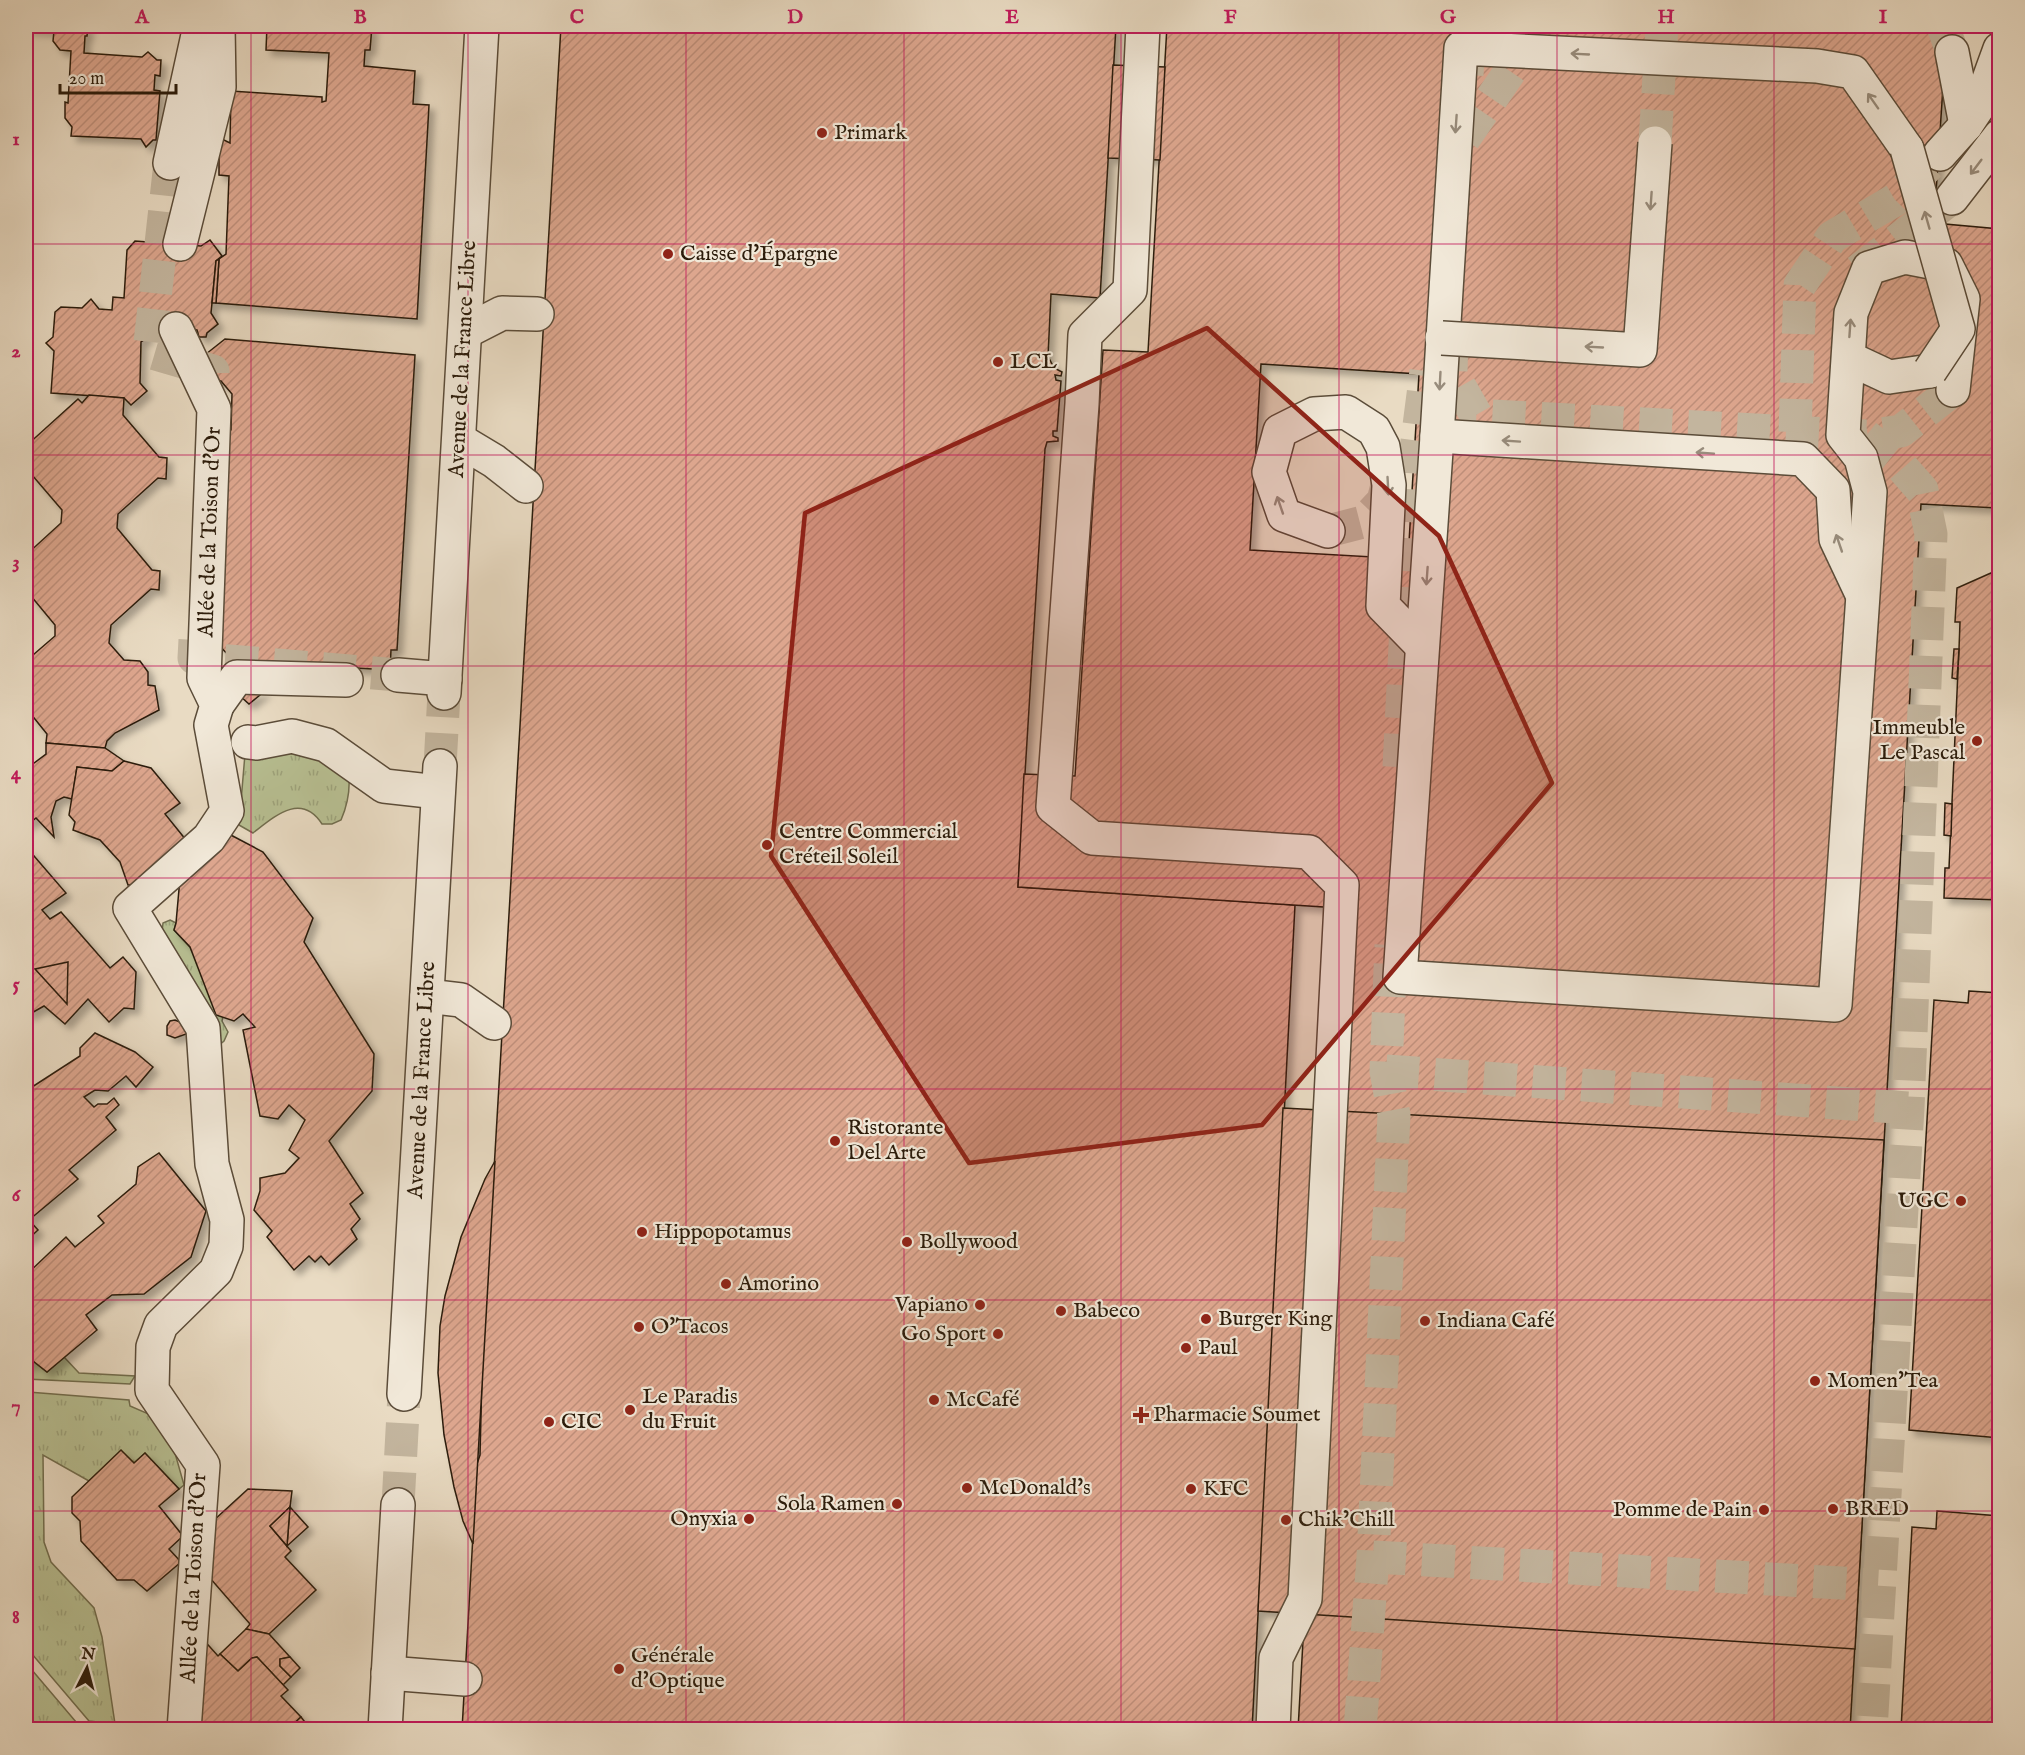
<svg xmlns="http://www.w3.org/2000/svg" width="2025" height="1755" viewBox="0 0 2025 1755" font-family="'IM FELL English',serif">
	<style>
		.grass { fill: url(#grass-tufts); stroke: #726e4f; stroke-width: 1.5 }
		.building { fill: url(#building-hatch); stroke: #2c1c0b; stroke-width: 1.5; fill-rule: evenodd; filter: url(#shadow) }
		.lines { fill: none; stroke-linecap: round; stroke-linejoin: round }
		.minor-tunnel { stroke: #c3b59e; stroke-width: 33; stroke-dasharray: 33 16; stroke-linecap: butt }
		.minor-casing { stroke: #5b4c39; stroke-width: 36 }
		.minor { stroke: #f1e8d8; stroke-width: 33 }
		.minor-bridge-casing { stroke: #5b4c39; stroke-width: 36; stroke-linecap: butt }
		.minor-bridge { stroke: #f1e8d8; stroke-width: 33 }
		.oneway { stroke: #988c7c }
		.marked { fill: #8f2418; fill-opacity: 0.2; stroke: #8f2418; stroke-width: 4.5; stroke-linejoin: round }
		.grid { fill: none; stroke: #c2185b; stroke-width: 1.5; stroke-opacity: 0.55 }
		.poi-dot { fill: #8f2418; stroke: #f1e8d8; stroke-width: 2 }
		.labels { text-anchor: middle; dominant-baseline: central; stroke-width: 4.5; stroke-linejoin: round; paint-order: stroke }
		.poi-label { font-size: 22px; fill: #2c1c0b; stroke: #f1e8d8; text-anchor: start }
		.street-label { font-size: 22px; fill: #2c1c0b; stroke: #f1e8d8 }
		.neatline { fill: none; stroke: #c2185b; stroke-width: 2 }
		.grid-label { font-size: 20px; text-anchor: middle; font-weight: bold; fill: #c2185b }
	</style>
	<defs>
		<pattern id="grass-tufts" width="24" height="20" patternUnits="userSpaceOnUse" patternTransform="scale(1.5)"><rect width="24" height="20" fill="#b8c093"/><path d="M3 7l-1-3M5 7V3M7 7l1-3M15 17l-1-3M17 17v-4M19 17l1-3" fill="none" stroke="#9ea47d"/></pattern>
		<pattern id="building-hatch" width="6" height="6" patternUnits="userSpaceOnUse" patternTransform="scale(1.5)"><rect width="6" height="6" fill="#dda68e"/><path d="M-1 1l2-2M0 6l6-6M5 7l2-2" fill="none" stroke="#be8e79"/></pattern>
		<filter id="shadow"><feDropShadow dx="5.5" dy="5.5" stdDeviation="3" flood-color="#0004"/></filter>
	</defs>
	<rect width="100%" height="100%" fill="#e9dbc3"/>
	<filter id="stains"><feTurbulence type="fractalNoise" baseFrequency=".00333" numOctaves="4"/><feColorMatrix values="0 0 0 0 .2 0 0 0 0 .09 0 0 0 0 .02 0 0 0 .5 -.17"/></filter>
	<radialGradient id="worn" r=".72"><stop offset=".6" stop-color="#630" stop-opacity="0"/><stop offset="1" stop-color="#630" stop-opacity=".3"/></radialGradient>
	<g class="grass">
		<path d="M303 750 349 778C350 794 347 806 341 820L332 824H322C301 792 275 816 253 833L239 825 245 754Z"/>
		<polygon points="170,920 176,923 174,930 190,947 223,1017 222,1021 228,1032 224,1041 218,1046 162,932 163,923"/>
		<polygon points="64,1357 79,1373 135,1376 130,1384 26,1379 26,1364 28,1367 34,1362 47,1372"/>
		<polygon points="28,1392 129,1400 130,1406 151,1415 173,1446 184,1485 179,1489 145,1453 134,1463 121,1451 89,1481 43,1455 44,1542 51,1562 94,1608 102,1637 115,1724 89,1721 26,1647 26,1402"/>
		<polygon points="26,1663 82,1729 26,1729"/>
	</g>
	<g class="building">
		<polygon points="26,26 88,26 87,36 85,36 84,53 142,57 148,52 157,60 161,60 160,76 155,75 154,90 160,91 156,140 153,140 146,147 141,139 71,136 72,127 65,118 65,102 68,103 71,51 60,50 53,41 54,31 26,29"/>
		<polygon points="267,26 372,26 370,50 365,50 364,66 415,71 413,104 429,105 417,319 216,303 219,259 226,254 229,176 219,175 219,140 222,139 230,143 231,91 322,97 322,102 326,101 329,53 266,50"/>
		<polygon points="561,26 1116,26 1100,298 1051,294 1048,356 1054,368 1062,372 1061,376 1055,375 1056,380 1061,381 1057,431 1053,431 1053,436 1058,438 1058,441 1047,442 1045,449 1018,887 1295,905 1252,1730 462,1730 477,1464 480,1455 482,1375"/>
		<path d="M1167 26H1947L1934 223 2000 229V469L1997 508 1921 504 1850 1730H1298L1316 1409 1339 908 1018 887 1024 774 1075 776 1103 350 1148 352ZM1261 364 1419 374 1408 559 1250 550Z"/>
		<polygon points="1113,65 1165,67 1160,160 1108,158"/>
		<polygon points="210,240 222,256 216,261 212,303 211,313 218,324 207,333 206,337 199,337 197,330 141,326 148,337 141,342 140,383 147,391 131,405 124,398 51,393 54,351 46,343 53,337 55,312 61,307 82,308 91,299 99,309 112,310 113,297 124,298 127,250 135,241 201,246"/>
		<polygon points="219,259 216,303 212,303 216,261"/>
		<polygon points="225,339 415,355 397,650 391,650 390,670 234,661 213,639 223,437 231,430 232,394 221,381 206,380 206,354"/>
		<polygon points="89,395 124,398 123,415 159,457 167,458 166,479 158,478 118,514 117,528 152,570 160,571 159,590 151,589 111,625 109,643 124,660 140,661 148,672 148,685 155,686 159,710 115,733 107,741 105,748 46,743 47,734 26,708 26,661 55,636 55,625 26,590 26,555 61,523 62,510 26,468 26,446 78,399 82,403"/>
		<polygon points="2000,569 2000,900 1944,898 1945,868 1949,868 1959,649 1960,622 1955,622 1957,588"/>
		<polygon points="1954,649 1959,649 1957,679 1952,678"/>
		<polygon points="265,691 249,704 239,695"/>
		<polygon points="46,743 105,748 124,761 112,771 77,767 72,799 64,797 56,801 51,817 54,837 36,818 26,826 26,769 46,754"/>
		<polygon points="124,761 151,768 180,803 165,814 186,840 133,885 128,885 120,862 100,840 73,830 75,822 69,815 77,767 112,771"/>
		<polygon points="1945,803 1952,804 1951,836 1944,835"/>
		<polygon points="227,833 263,852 313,918 304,942 374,1054 372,1091 329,1141 363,1193 350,1204 360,1219 351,1229 357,1239 329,1265 321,1256 315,1262 309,1256 294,1270 267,1237 272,1231 254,1210 260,1191 260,1178 285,1173 299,1158 289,1150 305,1120 289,1105 278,1119 260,1116 243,1030 255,1027 243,1014 234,1021 216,1015 190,947 174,930 176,923 180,878"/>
		<polygon points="28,849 66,893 42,910 50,919 61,912 110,968 123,957 136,972 134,1009 124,1008 109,1022 88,999 65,1024 44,1006 28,1015 26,1013 26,853"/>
		<polygon points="68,962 67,1004 35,969"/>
		<polygon points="1969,991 2000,993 2000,1438 1909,1430 1934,1000 1968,1003"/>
		<polygon points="175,1020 180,1022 189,1033 175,1038 167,1035 167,1026 170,1021"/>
		<polygon points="95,1033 135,1052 153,1067 136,1087 126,1076 108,1091 95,1090 84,1097 94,1107 98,1104 107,1104 114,1098 119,1105 106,1117 116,1130 69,1170 78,1179 29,1220 38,1230 26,1241 26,1115 29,1113 32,1087 80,1056 80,1048"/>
		<polygon points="1283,1108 1884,1140 1855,1649 1258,1611"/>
		<polygon points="159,1153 206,1211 191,1257 144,1294 112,1295 86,1315 97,1330 47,1372 33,1361 28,1367 26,1364 26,1275 66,1237 75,1247 104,1223 98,1216 136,1184 138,1167"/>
		<polygon points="495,1161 477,1474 473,1544 463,1521 454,1487 444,1435 438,1373 440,1326 445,1296 461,1237 485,1179"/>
		<polygon points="121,1450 134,1463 145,1453 179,1489 159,1506 183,1536 169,1549 181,1562 147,1591 134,1580 117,1580 81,1541 80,1521 72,1513 72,1497"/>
		<polygon points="248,1489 292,1491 290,1507 270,1526 291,1551 285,1557 316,1590 269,1634 246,1629 250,1624 203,1570 201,1532"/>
		<polygon points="290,1507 308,1527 287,1546"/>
		<polygon points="290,1507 287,1546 270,1526"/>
		<polygon points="1937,1511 2000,1516 2000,1709 1995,1708 1994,1718 2000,1718 2000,1730 1901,1730 1912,1527 1936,1529"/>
		<polygon points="246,1629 269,1634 290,1657 280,1659 280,1666 291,1677 283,1685 257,1657 252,1658 238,1671 220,1654"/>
		<polygon points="201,1637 218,1656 220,1654 238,1671 252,1658 257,1657 288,1690 281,1696 301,1717 287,1730 213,1730 212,1728 195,1730"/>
		<polygon points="290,1657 300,1668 291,1677 280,1666 280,1659"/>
		<polygon points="301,1717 311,1730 287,1730"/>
	</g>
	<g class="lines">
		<g class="minor-tunnel">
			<polyline points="1943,26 1952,52"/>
			<polyline points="1467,75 1470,26"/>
			<polyline points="1464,139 1541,26"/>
			<polyline points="1655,143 1662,26"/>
			<polyline points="170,163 149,352 213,371 213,373"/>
			<polyline points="1858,271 1948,201"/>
			<polyline points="1452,340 1451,371 1476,415 1866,436 1901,431 1953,390"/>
			<polyline points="1795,432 1800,285 1832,237 1895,200 1934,160"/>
			<polyline points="1866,436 1893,457 1922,490 1931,534 1908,1108 1871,1730"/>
			<polyline points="1328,531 1363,522 1383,501 1390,473"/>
			<polyline points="195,640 194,658 398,675"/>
			<polyline points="440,766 444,693"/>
			<polyline points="1399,767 1414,465 1426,371"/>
			<polyline points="1386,1071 1908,1108"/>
			<polyline points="398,1505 404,1394"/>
			<polyline points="1373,1557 1878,1585"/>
			<polyline points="1360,1730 1373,1557 1394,1115 1386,1071 1391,945"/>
		</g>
		<g class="minor-casing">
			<g id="minor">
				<polyline points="1143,26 1130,290 1085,335 1082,404 1053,807 1092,838 1309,852 1342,885 1305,1599 1276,1658 1273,1730"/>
				<polyline points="1952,52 1966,125"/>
				<polyline points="1907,149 1853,72 1817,66 1461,48 1437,436 1400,977 1835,1005 1870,492 1861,458 1843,435 1851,313 1869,268 1905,257 1946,265 1963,299 1953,390"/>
				<polyline points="1940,154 1966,125 1980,104 2000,49"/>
				<polyline points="170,163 198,35 204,26"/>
				<polyline points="1952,198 2000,136"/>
				<polyline points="180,244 219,87 218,26"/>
				<polyline points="176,329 214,409 204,678 217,705 211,725 227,811 209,838 130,908 203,1028 212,1164 227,1220 226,1246 216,1271 161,1325 153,1347 152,1390 203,1465 184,1730"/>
				<polyline points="465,332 502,313 537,314"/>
				<polyline points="1859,363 1889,377 1930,371"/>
				<polyline points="1437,436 1803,459 1833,490 1836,539 1862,594"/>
				<polyline points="459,440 494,461 526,486"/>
				<polyline points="1328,531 1284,515 1269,472 1280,431 1314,414 1346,412 1374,430 1383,447 1389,485 1383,606 1422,646"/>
				<polyline points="398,675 445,679"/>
				<polyline points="444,693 482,26"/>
				<polyline points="217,705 237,677 346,680"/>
				<polyline points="248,742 256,743 292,736 326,745 384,786 438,792"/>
				<polyline points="427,996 461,1000 494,1023"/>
				<polyline points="404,1394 440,766"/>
				<polyline points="388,1673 465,1679"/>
				<polyline points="385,1730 398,1505"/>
			</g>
		</g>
		<use href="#minor" class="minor"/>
		<g class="minor-bridge-casing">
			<g id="minor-bridge">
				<polyline points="1907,149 1958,329 1930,371"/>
				<polyline points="1442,338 1640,350 1655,143"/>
			</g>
		</g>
		<use href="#minor-bridge" class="minor-bridge"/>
	</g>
	<defs><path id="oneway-shaft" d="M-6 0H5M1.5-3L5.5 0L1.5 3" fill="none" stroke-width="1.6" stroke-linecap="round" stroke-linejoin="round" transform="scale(1.5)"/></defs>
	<g class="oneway">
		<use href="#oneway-shaft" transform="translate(1580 54) rotate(-177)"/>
		<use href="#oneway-shaft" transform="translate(1873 101) rotate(-125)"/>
		<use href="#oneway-shaft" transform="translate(1456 124) rotate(94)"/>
		<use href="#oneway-shaft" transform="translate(1976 167) rotate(127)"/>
		<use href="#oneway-shaft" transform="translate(1651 201) rotate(94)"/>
		<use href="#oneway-shaft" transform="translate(1927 220) rotate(-106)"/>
		<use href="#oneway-shaft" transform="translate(1850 328) rotate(-86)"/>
		<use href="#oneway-shaft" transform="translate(1594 347) rotate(-177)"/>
		<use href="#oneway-shaft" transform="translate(1440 381) rotate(93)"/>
		<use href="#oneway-shaft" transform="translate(1511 441) rotate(-176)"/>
		<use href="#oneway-shaft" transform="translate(1705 453) rotate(-176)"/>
		<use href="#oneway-shaft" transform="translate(1388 486) rotate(87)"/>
		<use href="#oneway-shaft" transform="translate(1280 505) rotate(-109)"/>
		<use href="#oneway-shaft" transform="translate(1839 543) rotate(-109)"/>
		<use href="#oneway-shaft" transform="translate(1427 576) rotate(94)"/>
	</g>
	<path class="marked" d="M1207 328 1439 536 1552 783 1262 1125 969 1163 771 856 805 513Z"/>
	<path class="grid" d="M251 26V1730M468 26V1730M686 26V1730M904 26V1730M1121 26V1730M1339 26V1730M1557 26V1730M1774 26V1730M26 244H2000M26 455H2000M26 666H2000M26 878H2000M26 1089H2000M26 1300H2000M26 1511H2000"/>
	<g class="poi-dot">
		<circle cx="822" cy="133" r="6"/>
		<circle cx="668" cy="254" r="6"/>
		<circle cx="998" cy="362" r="6"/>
		<circle cx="1977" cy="741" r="6"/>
		<circle cx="767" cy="845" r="6"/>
		<circle cx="835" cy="1141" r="6"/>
		<circle cx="1961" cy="1201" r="6"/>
		<circle cx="642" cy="1232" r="6"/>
		<circle cx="907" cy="1242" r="6"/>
		<circle cx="726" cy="1284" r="6"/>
		<circle cx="980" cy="1305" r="6"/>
		<circle cx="1061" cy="1311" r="6"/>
		<circle cx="1206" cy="1319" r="6"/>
		<circle cx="1425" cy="1321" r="6"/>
		<circle cx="639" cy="1327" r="6"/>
		<circle cx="998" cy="1334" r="6"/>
		<circle cx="1186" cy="1348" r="6"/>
		<circle cx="1815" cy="1381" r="6"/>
		<circle cx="934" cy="1400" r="6"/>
		<circle cx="630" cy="1410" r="6"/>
		<path d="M1138 1406h6v6h6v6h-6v6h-6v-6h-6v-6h6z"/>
		<circle cx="549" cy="1422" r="6"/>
		<circle cx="967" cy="1488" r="6"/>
		<circle cx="1191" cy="1489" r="6"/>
		<circle cx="897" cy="1504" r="6"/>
		<circle cx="1833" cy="1509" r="6"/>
		<circle cx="1764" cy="1510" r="6"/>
		<circle cx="749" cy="1519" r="6"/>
		<circle cx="1286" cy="1520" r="6"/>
		<circle cx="619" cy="1669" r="6"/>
	</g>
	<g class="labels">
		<g class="poi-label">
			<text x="834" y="133">Primark</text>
			<text x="680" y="254">Caisse d'Épargne</text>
			<text x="1010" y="362">LCL</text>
			<text x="1965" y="728" text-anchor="end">Immeuble<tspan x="1965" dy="25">Le Pascal</tspan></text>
			<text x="779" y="832">Centre Commercial<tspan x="779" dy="25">Créteil Soleil</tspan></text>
			<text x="847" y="1128">Ristorante<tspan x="847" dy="25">Del Arte</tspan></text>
			<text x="1949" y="1201" text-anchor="end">UGC</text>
			<text x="654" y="1232">Hippopotamus</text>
			<text x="919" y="1242">Bollywood</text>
			<text x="738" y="1284">Amorino</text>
			<text x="968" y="1305" text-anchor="end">Vapiano</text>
			<text x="1073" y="1311">Babeco</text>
			<text x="1218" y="1319">Burger King</text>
			<text x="1437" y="1321">Indiana Café</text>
			<text x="651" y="1327">O'Tacos</text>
			<text x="986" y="1334" text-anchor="end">Go Sport</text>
			<text x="1198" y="1348">Paul</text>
			<text x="1827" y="1381">Momen'Tea</text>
			<text x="642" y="1397">Le Paradis<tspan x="642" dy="25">du Fruit</tspan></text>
			<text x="946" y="1400">McCafé</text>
			<text x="1153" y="1415">Pharmacie Soumet</text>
			<text x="561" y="1422">CIC</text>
			<text x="979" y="1488">McDonald's</text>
			<text x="1203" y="1489">KFC</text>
			<text x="885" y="1504" text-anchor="end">Sola Ramen</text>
			<text x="1845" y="1509">BRED</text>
			<text x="1752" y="1510" text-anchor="end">Pomme de Pain</text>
			<text x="737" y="1519" text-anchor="end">Onyxia</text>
			<text x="1298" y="1520">Chik’Chill</text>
			<text x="631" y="1656">Générale<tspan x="631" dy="25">d'Optique</tspan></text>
		</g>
		<g class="street-label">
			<text transform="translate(463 359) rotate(-87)">Avenue de la France Libre</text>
			<text transform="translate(210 532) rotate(-88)">Allée de la Toison d'Or</text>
			<text transform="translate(422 1080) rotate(-87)">Avenue de la France Libre</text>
			<text transform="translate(194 1578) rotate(-87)">Allée de la Toison d'Or</text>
		</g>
	</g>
	<rect width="2025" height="1755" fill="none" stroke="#e9dbc3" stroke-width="66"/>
	<g transform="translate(87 1668) rotate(6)" stroke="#f1e8d8" stroke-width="4.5" paint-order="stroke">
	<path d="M0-4.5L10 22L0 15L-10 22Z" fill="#2c1c0b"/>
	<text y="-9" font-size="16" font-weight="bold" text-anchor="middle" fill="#2c1c0b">N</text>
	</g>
	<path d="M60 84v9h116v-9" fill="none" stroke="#2c1c0b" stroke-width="3"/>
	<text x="69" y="84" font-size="18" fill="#2c1c0b" stroke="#f1e8d8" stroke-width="4.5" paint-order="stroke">20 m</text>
	<rect x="33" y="33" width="1959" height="1689" class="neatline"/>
	<g class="grid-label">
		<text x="142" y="23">A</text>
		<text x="360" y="23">B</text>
		<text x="577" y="23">C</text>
		<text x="795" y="23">D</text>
		<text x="1012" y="23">E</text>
		<text x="1230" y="23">F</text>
		<text x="1448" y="23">G</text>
		<text x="1666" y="23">H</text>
		<text x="1883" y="23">I</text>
		<text x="16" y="145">1</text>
		<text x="16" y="357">2</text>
		<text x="16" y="568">3</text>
		<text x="16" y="779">4</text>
		<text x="16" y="990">5</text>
		<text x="16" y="1201">6</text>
		<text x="16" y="1412">7</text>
		<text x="16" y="1623">8</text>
	</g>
	<rect width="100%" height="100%" filter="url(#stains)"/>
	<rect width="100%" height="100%" fill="url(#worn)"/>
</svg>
